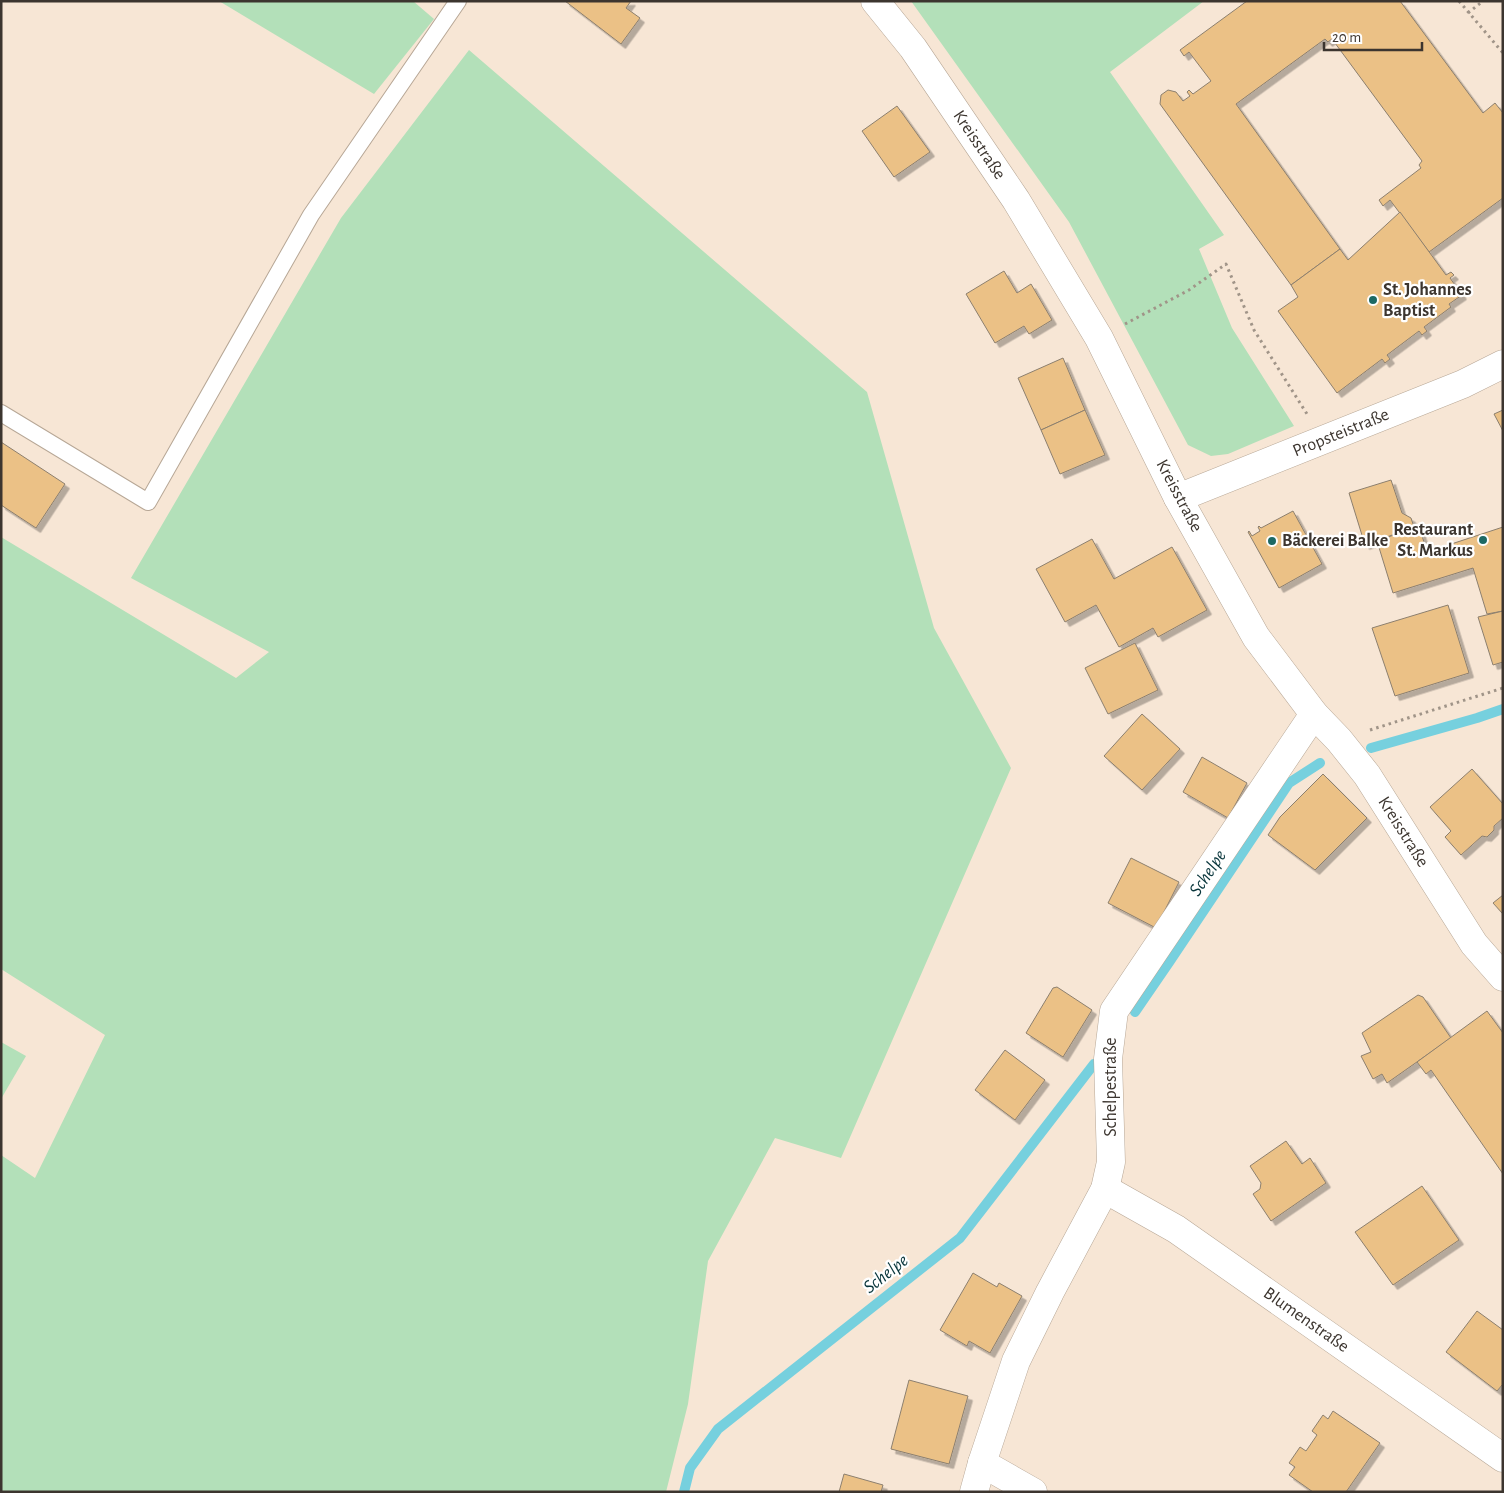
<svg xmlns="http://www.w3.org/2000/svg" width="1504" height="1493" viewBox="0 0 1504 1493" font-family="'Alegreya Sans',sans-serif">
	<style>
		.green { fill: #b3e0b9 }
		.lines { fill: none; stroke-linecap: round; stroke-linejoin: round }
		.stream { stroke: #76d0de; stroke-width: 10 }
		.building { fill: #ebc186; stroke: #8c7f6e; filter: url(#shadow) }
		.service-casing { stroke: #b7a796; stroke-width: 18 }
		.minor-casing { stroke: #b7a796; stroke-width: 29 }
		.path { stroke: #a09488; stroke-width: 3; stroke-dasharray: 2.5 4; stroke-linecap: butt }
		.service { stroke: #fff; stroke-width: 16 }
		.minor { stroke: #fff; stroke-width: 28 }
		.poi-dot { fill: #1d6964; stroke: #fff; stroke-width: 2 }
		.labels { text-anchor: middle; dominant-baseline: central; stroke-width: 4.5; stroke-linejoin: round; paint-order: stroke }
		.street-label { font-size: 18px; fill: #3c352f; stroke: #fff }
		.poi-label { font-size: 18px; font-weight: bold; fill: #3c352f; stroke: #fff; text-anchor: start }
		.water-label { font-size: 19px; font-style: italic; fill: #09363c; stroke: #fff }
	</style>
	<defs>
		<filter id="shadow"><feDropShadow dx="4.5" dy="4.5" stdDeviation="0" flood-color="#0004"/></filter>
	</defs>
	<rect width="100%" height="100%" fill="#f7e6d5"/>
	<g class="green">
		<polygon points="219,1 413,1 434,19 374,94"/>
		<polygon points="911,1 1204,1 1110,72 1224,235 1199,249 1232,328 1294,426 1228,454 1211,456 1188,445 1069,222"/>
		<polygon points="469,50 867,392 934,628 1011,768 841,1158 775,1138 708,1261 688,1404 666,1492 1,1492 1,1155 35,1178 105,1035 1,969 1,537 236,678 269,652 131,578 341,218"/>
		<polygon points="1,1042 26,1056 1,1099"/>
	</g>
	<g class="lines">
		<g class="stream">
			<polyline points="1371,748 1477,718 1503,709"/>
			<polyline points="1135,1012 1170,961 1289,783 1320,763"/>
			<polyline points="684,1492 690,1468 718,1429 960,1238 1094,1064"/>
		</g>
	</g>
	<g class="building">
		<polygon points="565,1 631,1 626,8 640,18 621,44"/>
		<polygon points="1247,1 1400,1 1483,113 1495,103 1503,113 1503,198 1429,252 1390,200 1383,206 1379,200 1421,168 1419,165 1422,161 1332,39 1328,42 1325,39 1236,104 1340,249 1291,285 1160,104 1161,95 1168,90 1176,92 1183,101 1190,96 1187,92 1189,90 1193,94 1211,81 1189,52 1184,56 1180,50"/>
		<polygon points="897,106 930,152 894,177 862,131"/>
		<polygon points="1400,212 1446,275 1451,272 1454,275 1450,278 1462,295 1449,304 1451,307 1424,327 1427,331 1422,335 1419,331 1387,355 1390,359 1385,363 1382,359 1337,393 1278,311 1298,297 1291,285 1340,249 1348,260"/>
		<polygon points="1004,271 1017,293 1031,284 1052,320 1029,334 1024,326 995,343 966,294"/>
		<polygon points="1063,358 1085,410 1041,430 1018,378"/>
		<polygon points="1085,410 1105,455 1060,474 1041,430"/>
		<polygon points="1503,410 1503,431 1494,414"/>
		<polygon points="1,442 65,484 36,528 1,505"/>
		<polygon points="1391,480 1402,513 1411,518 1414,527 1365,545 1349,493"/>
		<polygon points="1293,511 1322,564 1279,588 1248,532 1249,531 1252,536 1260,531 1258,527 1259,526 1261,528"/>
		<polygon points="1419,526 1427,552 1503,527 1503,611 1487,614 1473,568 1393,593 1377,541"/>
		<polygon points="1092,539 1114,579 1172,547 1207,610 1158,637 1153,628 1119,647 1096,605 1065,622 1036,569"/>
		<polygon points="1448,605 1469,673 1395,696 1372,628"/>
		<polygon points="1503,611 1503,662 1493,665 1478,617"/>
		<polygon points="1135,643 1158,690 1108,714 1085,668"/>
		<polygon points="1142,714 1180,749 1142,790 1104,756"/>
		<polygon points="1202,757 1247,783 1228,818 1183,792"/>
		<polygon points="1472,769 1503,804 1503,818 1494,826 1494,830 1487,837 1482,836 1461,855 1445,837 1451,831 1430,807"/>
		<polygon points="1323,774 1367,818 1315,870 1268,835 1280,817"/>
		<polygon points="1131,858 1179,882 1156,928 1108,903"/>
		<polygon points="1503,895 1503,914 1493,903"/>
		<polygon points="1057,987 1092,1010 1063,1057 1026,1033 1053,988"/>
		<polygon points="1418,995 1423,997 1451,1038 1387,1083 1382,1074 1373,1079 1361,1056 1371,1052 1362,1033"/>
		<polygon points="1487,1011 1503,1033 1503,1174 1431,1070 1426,1074 1417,1062"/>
		<polygon points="1005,1050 1045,1080 1015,1120 975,1090"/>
		<polygon points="1286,1141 1302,1164 1310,1158 1326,1183 1271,1221 1253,1194 1260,1189 1261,1183 1250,1166"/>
		<polygon points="1422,1186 1459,1240 1393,1285 1355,1232"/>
		<polygon points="973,1273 997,1287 999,1283 1022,1296 990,1353 969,1341 967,1346 940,1330"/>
		<polygon points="1477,1311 1503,1330 1503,1384 1497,1391 1446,1352"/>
		<polygon points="909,1380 968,1396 949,1464 891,1449"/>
		<polygon points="1333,1411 1380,1443 1346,1492 1313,1492 1289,1475 1295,1467 1289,1463 1300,1447 1306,1451 1317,1435 1312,1431 1323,1415 1328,1419"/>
		<polygon points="844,1474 883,1485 881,1492 839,1492"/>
	</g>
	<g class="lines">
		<g class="service-casing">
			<polyline id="service" points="1,413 148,502 311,215 458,1"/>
		</g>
		<g class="minor-casing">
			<g id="minor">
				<polyline points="875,1 913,48 1016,200 1099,338 1178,498 1256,637 1314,714 1339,740 1367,775 1474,944 1503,977"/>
				<polyline points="1178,498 1463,384 1503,364"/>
				<polyline points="1105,1189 1176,1229 1503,1458"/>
				<polyline points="982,1463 1033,1492"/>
				<polyline points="974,1492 982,1463 1016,1361 1050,1292 1105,1189 1111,1162 1108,1059 1114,1011 1314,714"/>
			</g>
		</g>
		<g class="path">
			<polyline points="1459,1 1503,53"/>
			<polyline points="1468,13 1483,1"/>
			<polyline points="1125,324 1189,290 1226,264 1254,330 1307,414"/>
			<polyline points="1370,730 1503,688"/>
		</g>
		<use href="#service" class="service"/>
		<use href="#minor" class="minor"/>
	</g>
	<g class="poi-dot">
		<circle cx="1373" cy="300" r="5"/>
		<circle cx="1483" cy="540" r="5"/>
		<circle cx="1272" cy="541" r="5"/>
	</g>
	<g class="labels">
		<g class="street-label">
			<text transform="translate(979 145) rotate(56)">Kreisstraße</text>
			<text transform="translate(1341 433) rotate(-22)">Propsteistraße</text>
			<text transform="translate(1179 496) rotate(62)">Kreisstraße</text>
			<text transform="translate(1403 832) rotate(58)">Kreisstraße</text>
			<text transform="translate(1111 1087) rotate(-90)">Schelpestraße</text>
			<text transform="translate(1306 1320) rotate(35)">Blumenstraße</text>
		</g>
		<g class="poi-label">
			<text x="1383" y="290">St. Johannes<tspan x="1383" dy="21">Baptist</tspan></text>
			<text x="1473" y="530" text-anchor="end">Restaurant<tspan x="1473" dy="21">St. Markus</tspan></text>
			<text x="1282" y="541">Bäckerei Balke</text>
		</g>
		<g class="water-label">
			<text transform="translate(1208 873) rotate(-56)">Schelpe</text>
			<text transform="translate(886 1274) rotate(-38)">Schelpe</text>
		</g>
	</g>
	<rect width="1504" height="1493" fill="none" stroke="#3c352f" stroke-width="5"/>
	<path d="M1324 42v8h98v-8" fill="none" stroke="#3c352f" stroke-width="2.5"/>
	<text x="1332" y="42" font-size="15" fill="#3c352f" stroke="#ffffff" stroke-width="4" paint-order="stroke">20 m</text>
</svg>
